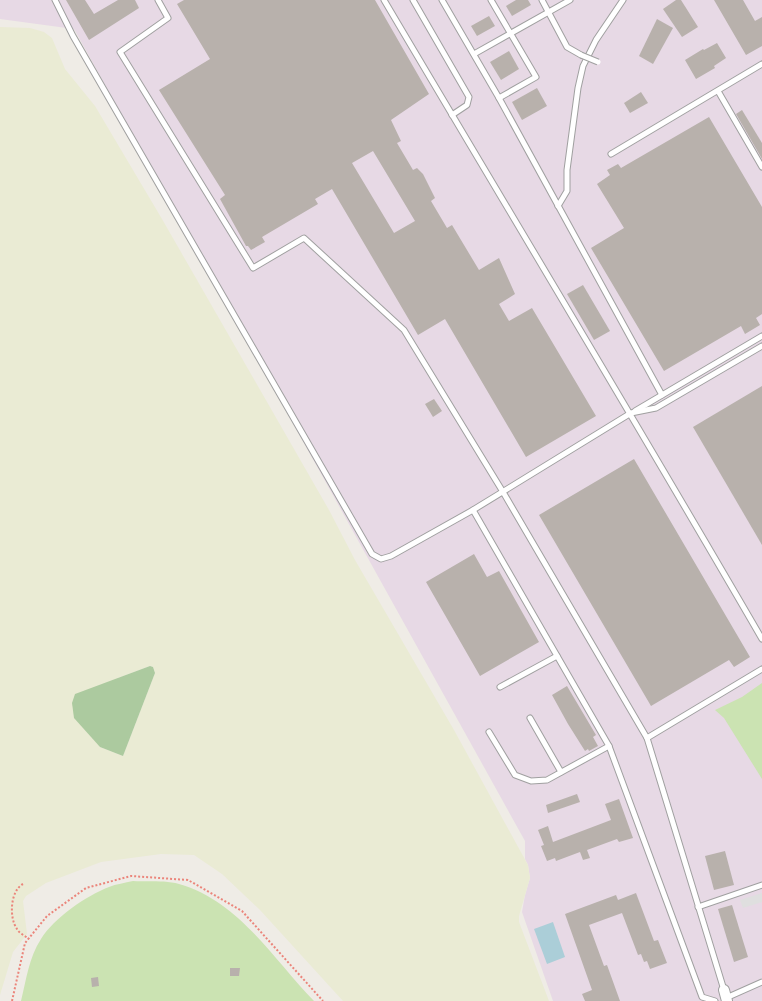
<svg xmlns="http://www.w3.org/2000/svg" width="762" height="1001" viewBox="0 0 762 1001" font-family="'Source Sans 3',sans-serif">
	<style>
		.industrial { fill: #e7d9e5 }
		.farmland { fill: #eaebd4; fill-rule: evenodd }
		.grass { fill: #cbe3b2 }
		.forest { fill: #acca9f }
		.parking { fill: #dfdfdf }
		.water { fill: #abced8 }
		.building { fill: #b8b1ac; fill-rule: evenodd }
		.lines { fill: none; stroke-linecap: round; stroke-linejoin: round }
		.lane-casing { stroke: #a0a0a0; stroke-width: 7 }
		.street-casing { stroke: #a0a0a0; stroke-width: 12 }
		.path { stroke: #eb857b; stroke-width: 2; stroke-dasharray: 2 2; stroke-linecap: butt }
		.lane { stroke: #fff; stroke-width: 5 }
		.street { stroke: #fff; stroke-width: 10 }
		.lane-bridge-casing { stroke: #a0a0a0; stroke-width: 7; stroke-linecap: butt }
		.lane-bridge { stroke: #fff; stroke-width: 5 }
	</style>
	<rect width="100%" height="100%" fill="#efece6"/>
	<polygon class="industrial" points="0,0 762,0 762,1001 553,1001 522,912 525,895 530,878 528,865 525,859 525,841 74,29 0,19"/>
	<path class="farmland" d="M0 27 30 28 44 32 52 38 65 69 95 106 162 219 329 510 355 560 454 730 528 865 530 878 519 916V922L549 1001H343L260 910 222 874 194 855 161 854 101 862 46 883 26 896 23 901 27 934 13 952 0 995ZM150 666 153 667 155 673 123 756 100 747 118 678Z"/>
	<g class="grass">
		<polygon points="762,683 762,779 724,718 715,710 742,697"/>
		<path d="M133 881C147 882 165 880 179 884 239 901 273 959 314 1001H21C26 981 29 957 41 939 54 918 86 896 109 887 116 884 125 883 133 881Z"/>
	</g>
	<polygon class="forest" points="150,666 153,667 155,673 123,756 100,747 74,718 72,703 75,694"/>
	<polygon class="parking" points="762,893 762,902 743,908 740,900"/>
	<polygon class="water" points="553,922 565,957 547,964 534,929"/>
	<g class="building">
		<polygon points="66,0 85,0 94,14 118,0 135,0 139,8 89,40"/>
		<path d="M184 0H375L429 94 391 120 401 141 397 143 413 170 417 168 423 174 435 198 431 201 447 228 452 225 479 270 499 258 515 294 499 304 509 321 532 308 596 416 526 457 445 319 418 335 332 189 315 199 318 204 262 237 265 242 251 250 248 246H246L220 199 225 195 159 90 210 59 177 4ZM373 151 415 221 394 233 352 163Z"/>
		<polygon points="516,0 528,0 531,5 512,16 506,6"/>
		<polygon points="676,0 681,0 698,27 682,37 663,9"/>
		<polygon points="714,0 743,0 755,21 762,17 762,46 746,55"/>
		<polygon points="489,16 495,26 477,36 471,26"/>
		<polygon points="657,19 673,28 653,64 639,56"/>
		<polygon points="717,43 726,58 714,66 715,68 696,79 685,60 703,49 704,50"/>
		<polygon points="509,51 519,69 501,80 490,62"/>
		<polygon points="537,88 547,106 522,120 512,102"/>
		<polygon points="641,92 648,103 630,113 624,103"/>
		<polygon points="742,110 762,143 762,159 736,114"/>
		<polygon points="709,117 762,207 762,314 756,318 760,325 745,334 741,326 664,371 591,248 624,228 597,184 610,175 607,170 618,164 621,168"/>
		<polygon points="583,285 610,331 594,340 567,294"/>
		<polygon points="762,386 762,545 693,427"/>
		<polygon points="434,399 442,411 433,417 425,404"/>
		<polygon points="634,459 750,657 734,667 729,660 651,706 539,515"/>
		<polygon points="474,554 487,577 499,571 539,642 480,676 426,582"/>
		<polygon points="567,686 596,735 593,737 598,746 589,751 588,749 585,751 568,724 552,695"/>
		<polygon points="577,794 580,802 548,813 546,805"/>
		<polygon points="619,799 633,838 619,842 617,839 587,850 590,858 583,860 580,852 556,861 555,858 547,861 541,846 544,845 538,830 548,826 553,842 611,820 605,804"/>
		<polygon points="725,851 734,885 714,890 705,856"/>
		<polygon points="636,893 654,941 658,940 667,963 650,969 647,961 644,962 641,954 638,955 622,913 589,925 604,966 607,965 620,1001 585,1001 582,994 592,990 565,914 616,895 618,900"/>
		<polygon points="732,905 748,957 734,962 718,909"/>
		<polygon points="230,968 240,968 239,976 230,976"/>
		<polygon points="98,977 99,986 92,987 91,978"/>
	</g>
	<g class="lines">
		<g class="lane-casing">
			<g id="lane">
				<polyline points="55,0 73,36 372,554 381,559 391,556 473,510"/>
				<polyline points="158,0 168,18 120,52 253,268 304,238 404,330 503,492 647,738 724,990"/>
				<path d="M384 0C510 213 638 425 762 639"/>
				<polyline points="413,0 469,97 467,105 452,115"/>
				<polyline points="442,0 499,98 662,395"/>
				<polyline points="491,0 536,77 499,98"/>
				<polyline points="542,0 567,47 581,55"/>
				<polyline points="474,54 570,0"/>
				<polyline points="718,91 762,167"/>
				<polyline points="611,154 762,64"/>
				<polyline points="558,206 567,191 567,170 578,88 583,66 596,40 623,0"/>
				<polyline points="635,411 762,336"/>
				<polyline points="500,687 557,656"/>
				<polyline points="530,718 561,772"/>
				<polyline points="489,732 515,775 531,781 547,780 609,746"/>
				<polyline points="647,738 762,669"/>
				<polyline points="698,907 762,885"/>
				<polyline points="726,998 762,982"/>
				<polyline points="715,1001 702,997 609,746 473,510 631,413 656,408 762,346"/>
			</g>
		</g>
		<g class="street-casing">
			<polyline id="street" points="724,990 727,1001"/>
		</g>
		<g class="path">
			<path d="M23 884C10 891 9 918 17 929 19 933 25 936 29 939"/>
			<polyline points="12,1001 25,943 47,916 86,888 131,876 188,880 242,911 323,1001"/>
		</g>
		<use href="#lane" class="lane"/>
		<use href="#street" class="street"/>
		<g class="lane-bridge-casing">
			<polyline id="lane-bridge" points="581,55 598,62"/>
		</g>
		<use href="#lane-bridge" class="lane-bridge"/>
	</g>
</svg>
